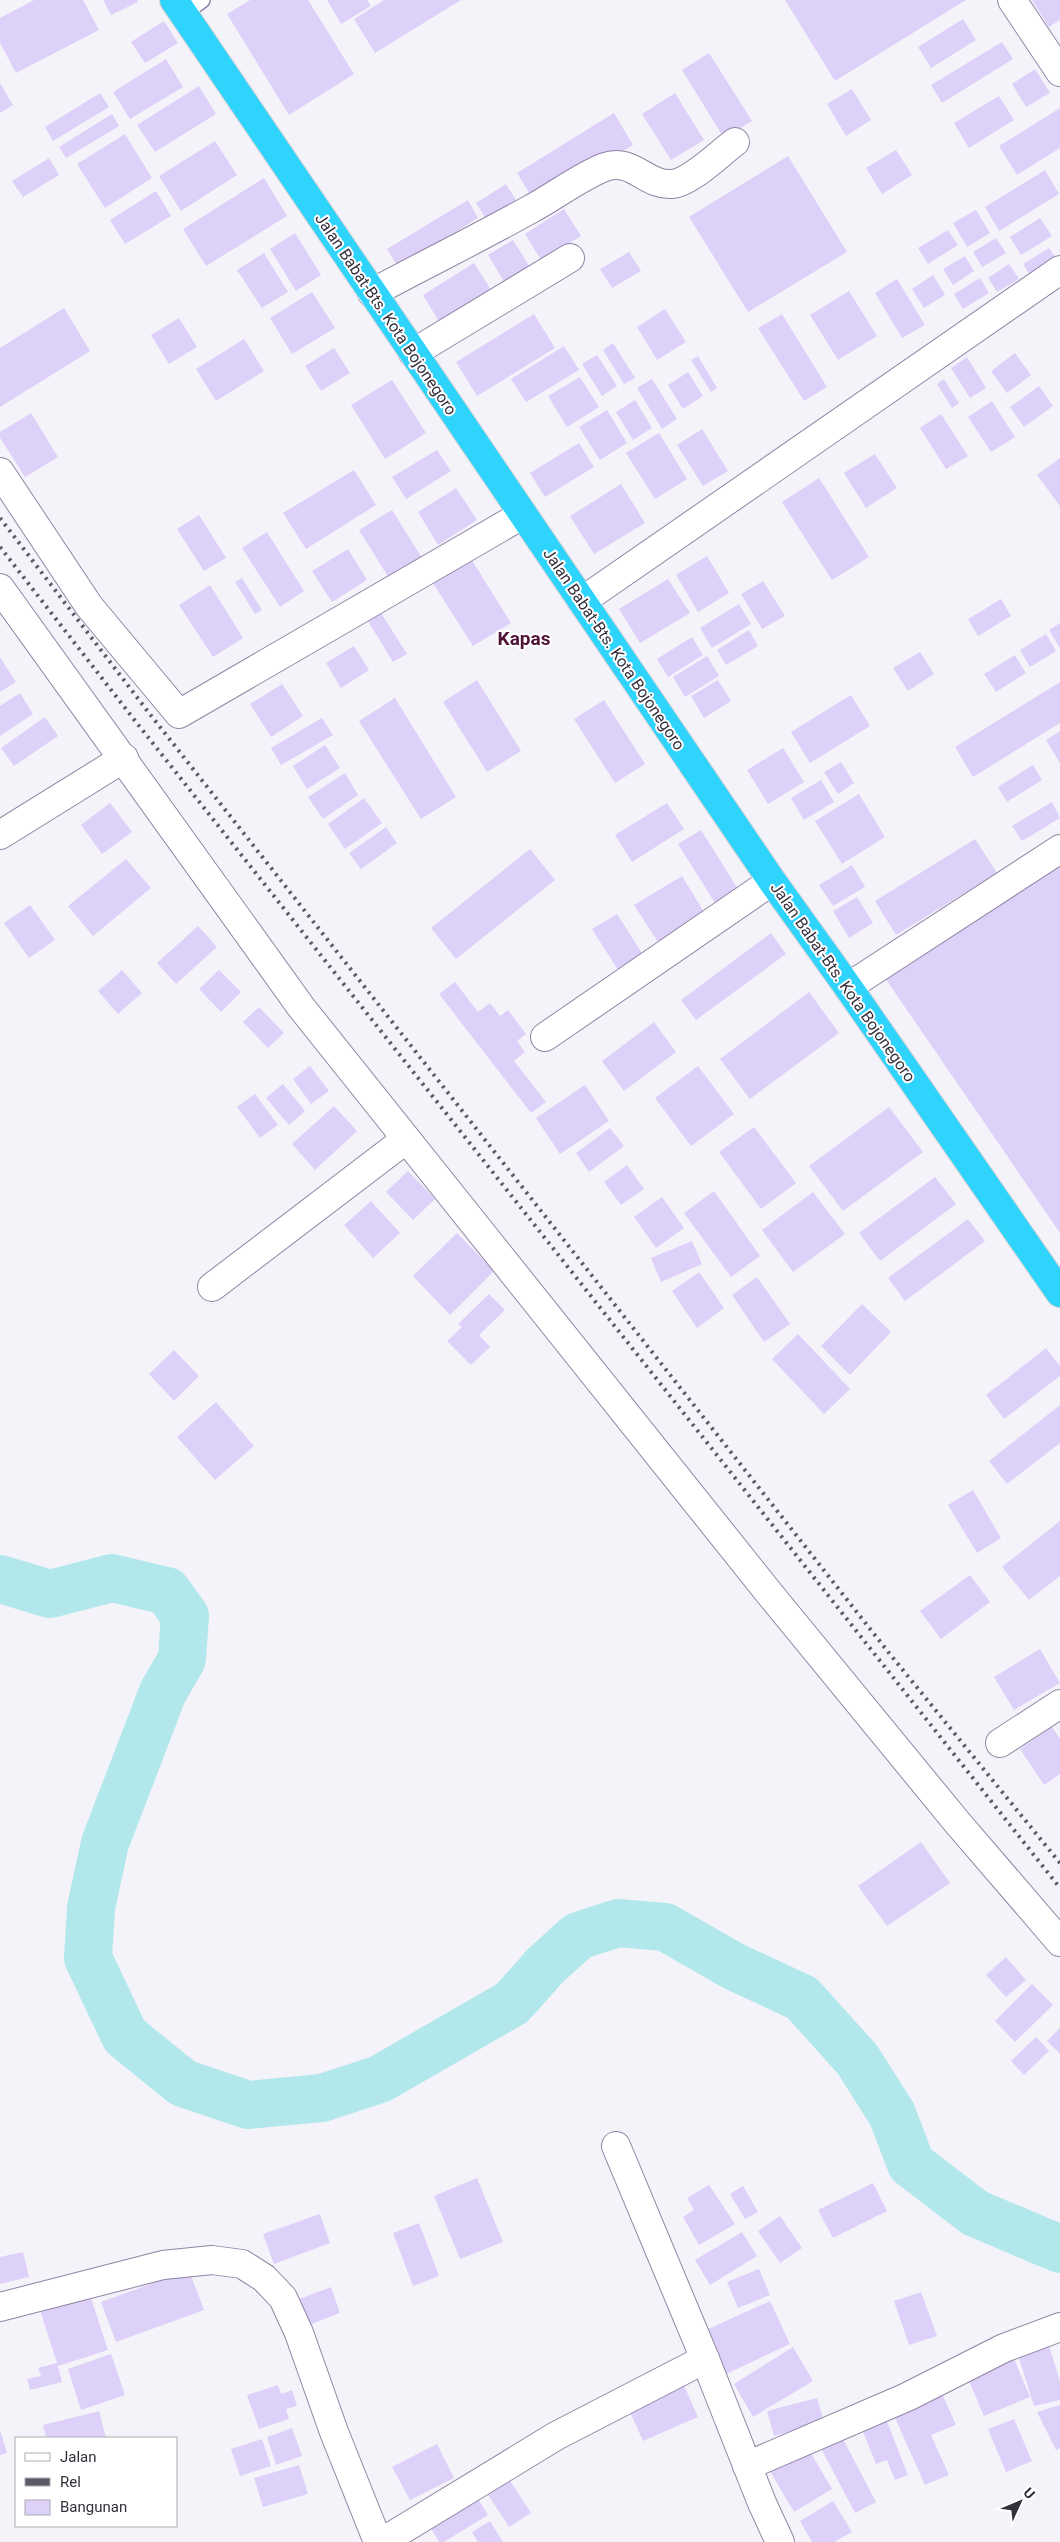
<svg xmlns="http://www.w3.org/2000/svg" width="1060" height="2542" viewBox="0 0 1060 2542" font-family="Roboto,sans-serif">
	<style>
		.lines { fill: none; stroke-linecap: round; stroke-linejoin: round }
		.river { stroke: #b2e8ec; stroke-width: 48 }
		.building { fill: #ddd1f9 }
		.lane-casing { stroke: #8e85a4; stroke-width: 18 }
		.street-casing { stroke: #8e85a4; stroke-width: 30 }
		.secondary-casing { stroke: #8e85a4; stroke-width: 30 }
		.highway-casing { stroke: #d2d1d4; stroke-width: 30 }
		.lane { stroke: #fff; stroke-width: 15 }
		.street { stroke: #fff; stroke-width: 28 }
		.secondary { stroke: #fff; stroke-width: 28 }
		.highway { stroke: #2ed4fc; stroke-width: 28 }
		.rail { stroke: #5d5965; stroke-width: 4; stroke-dasharray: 2.5 5; stroke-linecap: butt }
		.labels { text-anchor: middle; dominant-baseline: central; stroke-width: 4; stroke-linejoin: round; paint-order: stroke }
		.street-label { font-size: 16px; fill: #332f3c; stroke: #fff }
		.quarter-label { font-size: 19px; font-weight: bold; fill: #511439; stroke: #fff }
	</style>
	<rect width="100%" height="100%" fill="#f5f3fa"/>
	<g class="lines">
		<polyline class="river" points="0,1579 50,1594 112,1578 167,1591 185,1616 182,1659 163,1692 105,1843 91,1908 88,1958 125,2036 183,2083 248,2105 322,2098 380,2079 512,2003 545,1966 578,1936 618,1923 665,1927 735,1967 802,1998 857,2059 892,2114 911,2164 975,2213 1060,2249"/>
	</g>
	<g class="building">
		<polygon points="34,0 83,0 99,30 16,73 0,43 0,18"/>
		<polygon points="103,0 137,0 138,2 111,15"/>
		<polygon points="250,0 308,0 354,74 289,115 227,14"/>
		<polygon points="327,0 367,0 371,6 341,24"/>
		<polygon points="384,0 461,0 375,53 354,19"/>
		<polygon points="785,0 966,0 835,81"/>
		<polygon points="1032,0 1060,0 1060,20 1049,27"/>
		<polygon points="963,19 976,40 931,68 918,47"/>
		<polygon points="164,21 178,43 145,63 131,42"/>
		<polygon points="1002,42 1013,59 942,103 931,85"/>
		<polygon points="709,53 752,121 724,138 682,70"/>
		<polygon points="166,59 183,87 130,119 113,92"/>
		<polygon points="1035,69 1050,93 1026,107 1012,84"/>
		<polygon points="0,83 13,105 0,113"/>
		<polygon points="199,86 216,114 155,152 137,125"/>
		<polygon points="852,89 871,120 846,136 827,104"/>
		<polygon points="100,93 109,107 53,141 45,127"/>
		<polygon points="675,93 704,140 671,160 642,114"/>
		<polygon points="999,96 1014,120 969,148 954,123"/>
		<polygon points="1060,108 1060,148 1017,175 999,146"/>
		<polygon points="614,113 633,145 536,204 517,173"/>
		<polygon points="112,114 119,126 66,158 59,147"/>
		<polygon points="125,134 152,178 105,208 77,164"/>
		<polygon points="215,141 237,175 181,211 159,176"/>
		<polygon points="896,150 912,175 882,194 866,168"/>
		<polygon points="788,156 847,252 748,312 689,217"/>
		<polygon points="49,158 59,175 23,197 12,181"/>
		<polygon points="1045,170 1059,194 999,231 985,207"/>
		<polygon points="264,178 287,216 206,266 183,229"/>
		<polygon points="506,184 520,206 490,225 476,203"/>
		<polygon points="156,191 171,216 125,244 110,220"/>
		<polygon points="468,200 478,218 398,267 387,249"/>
		<polygon points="564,209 581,236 541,260 525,234"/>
		<polygon points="976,210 990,233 967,247 953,223"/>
		<polygon points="1040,218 1052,236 1021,255 1010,237"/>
		<polygon points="948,230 958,245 928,264 918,248"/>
		<polygon points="295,233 321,275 296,291 270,249"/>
		<polygon points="996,238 1006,253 982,267 973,252"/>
		<polygon points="513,240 533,272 508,288 488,255"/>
		<polygon points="1049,248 1058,261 1032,278 1023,264"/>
		<polygon points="629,252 641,271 612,288 600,269"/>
		<polygon points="264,253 288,292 262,308 237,270"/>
		<polygon points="965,256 974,271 953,285 943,269"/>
		<polygon points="474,263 493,293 441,325 423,295"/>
		<polygon points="1009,264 1019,279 997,292 988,278"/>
		<polygon points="933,275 945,295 924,308 912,289"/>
		<polygon points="980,278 989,293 963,309 954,294"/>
		<polygon points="897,279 925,325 902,338 875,293"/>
		<polygon points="849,291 877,336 838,360 810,315"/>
		<polygon points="312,292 335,328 292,354 270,318"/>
		<polygon points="64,308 90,351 0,407 0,348"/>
		<polygon points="665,309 686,342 657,360 637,327"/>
		<polygon points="534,314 555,348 477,396 456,362"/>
		<polygon points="782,314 827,387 804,401 758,328"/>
		<polygon points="179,318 197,347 169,364 151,335"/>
		<polygon points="244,339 264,371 216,401 196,369"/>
		<polygon points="613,343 635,378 624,384 603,350"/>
		<polygon points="564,346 579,370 526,402 511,379"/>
		<polygon points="334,348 350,373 321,391 305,366"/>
		<polygon points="1015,353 1031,375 1007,393 991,371"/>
		<polygon points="597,355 617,386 602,396 582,364"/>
		<polygon points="698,356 717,388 711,392 691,360"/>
		<polygon points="967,357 986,388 970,398 951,368"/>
		<polygon points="688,372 703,396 683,409 668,385"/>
		<polygon points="580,377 599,407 567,427 548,396"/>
		<polygon points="652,379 677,419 662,429 637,388"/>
		<polygon points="944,379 959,403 952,408 937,384"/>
		<polygon points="392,380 426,433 385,459 351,405"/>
		<polygon points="1039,386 1053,406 1024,427 1010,407"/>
		<polygon points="635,400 652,428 633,440 616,412"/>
		<polygon points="992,401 1015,437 991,452 968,417"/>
		<polygon points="607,410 627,443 600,460 579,427"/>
		<polygon points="31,413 58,457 25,477 0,438 0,432"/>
		<polygon points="941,414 968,456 946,469 920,428"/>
		<polygon points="702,429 728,471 703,486 677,445"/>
		<polygon points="659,433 687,479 655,499 626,453"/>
		<polygon points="579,443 594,467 545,497 530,473"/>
		<polygon points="437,450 451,471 406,499 392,477"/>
		<polygon points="875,454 897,488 866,508 844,473"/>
		<polygon points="1060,458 1060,506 1037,475"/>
		<polygon points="354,470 376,505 306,549 283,513"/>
		<polygon points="819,478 869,557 832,580 782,502"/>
		<polygon points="621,484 645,523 594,554 570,516"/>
		<polygon points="456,488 477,520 438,545 418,512"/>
		<polygon points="392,510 422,558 389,578 359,530"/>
		<polygon points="199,515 226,558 204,571 177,529"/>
		<polygon points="267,532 304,591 280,607 242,548"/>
		<polygon points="348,549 367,580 332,602 312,571"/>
		<polygon points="707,556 729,593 698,612 676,575"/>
		<polygon points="470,557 511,623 473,646 431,580"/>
		<polygon points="242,578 262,610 255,614 235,582"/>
		<polygon points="668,579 690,613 640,643 619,609"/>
		<polygon points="763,581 785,616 762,629 741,594"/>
		<polygon points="210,585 243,638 213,657 179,605"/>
		<polygon points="1001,599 1011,616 978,636 968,619"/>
		<polygon points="739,604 751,624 712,648 700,628"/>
		<polygon points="381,613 407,654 393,662 368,621"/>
		<polygon points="1060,623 1060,648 1049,630"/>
		<polygon points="749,630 758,646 726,665 717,650"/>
		<polygon points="1046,634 1056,651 1030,667 1020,650"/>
		<polygon points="692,637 703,655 668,677 657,659"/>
		<polygon points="354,646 369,670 341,688 326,663"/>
		<polygon points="920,652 934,674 908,691 893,668"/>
		<polygon points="1015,655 1026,673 996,692 984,674"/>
		<polygon points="707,656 719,676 685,697 673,677"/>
		<polygon points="0,657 16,682 0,692"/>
		<polygon points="477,680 521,751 487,772 443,702"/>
		<polygon points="718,680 731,701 704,718 691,696"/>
		<polygon points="1060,682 1060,723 973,777 955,747"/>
		<polygon points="282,684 303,716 271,737 250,704"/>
		<polygon points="20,693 33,714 0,736 0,706"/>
		<polygon points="851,695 870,726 810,763 791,732"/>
		<polygon points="395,698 456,797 421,819 359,721"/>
		<polygon points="604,700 645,764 615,783 574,719"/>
		<polygon points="45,717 58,736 14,766 1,748"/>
		<polygon points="322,718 333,735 281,765 271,748"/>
		<polygon points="1060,731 1060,763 1046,740"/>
		<polygon points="325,745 340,768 307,789 293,766"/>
		<polygon points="783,748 804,782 768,804 747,770"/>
		<polygon points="841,762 854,783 838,794 824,772"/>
		<polygon points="1033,765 1042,780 1007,802 998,787"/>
		<polygon points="345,773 358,795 323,819 308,797"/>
		<polygon points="821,780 834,802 804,820 791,798"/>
		<polygon points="859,794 885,837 842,864 815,821"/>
		<polygon points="364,798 382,823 345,849 328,824"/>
		<polygon points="1052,802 1060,818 1022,841 1012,826"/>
		<polygon points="110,803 132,832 102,854 81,825"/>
		<polygon points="667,803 684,829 632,862 615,835"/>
		<polygon points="386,827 397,843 361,869 349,853"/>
		<polygon points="701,830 740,892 717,906 678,844"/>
		<polygon points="975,839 997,873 896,935 875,901"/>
		<polygon points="530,849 555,880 456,959 431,928"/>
		<polygon points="1060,858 1060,1233 885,978"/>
		<polygon points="126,859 151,888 93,936 68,906"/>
		<polygon points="852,865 865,887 833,906 819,885"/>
		<polygon points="682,876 704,912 658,942 634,905"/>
		<polygon points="857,897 873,923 849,938 833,911"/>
		<polygon points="30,905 55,940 29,958 4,923"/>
		<polygon points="617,914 645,958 620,973 592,929"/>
		<polygon points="198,926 217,947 176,984 157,963"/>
		<polygon points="771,933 786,954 696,1020 681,1000"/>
		<polygon points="122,970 142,993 118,1014 98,991"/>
		<polygon points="219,970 241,992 221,1012 199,989"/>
		<polygon points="455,982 478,1012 490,1003 500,1016 508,1010 526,1034 517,1041 525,1052 514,1061 546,1102 531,1113 439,994"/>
		<polygon points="809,992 839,1033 750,1099 720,1059"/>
		<polygon points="259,1007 284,1033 268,1048 243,1022"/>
		<polygon points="654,1022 676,1052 624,1091 602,1061"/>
		<polygon points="310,1066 329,1091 311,1104 293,1079"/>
		<polygon points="698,1066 734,1114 691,1146 655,1098"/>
		<polygon points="283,1084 305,1111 289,1125 266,1098"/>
		<polygon points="585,1085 609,1121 560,1154 536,1118"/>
		<polygon points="255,1094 278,1125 260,1138 237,1107"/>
		<polygon points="334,1106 357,1131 315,1170 292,1144"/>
		<polygon points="889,1107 923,1152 843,1211 809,1166"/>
		<polygon points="754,1127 796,1183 761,1209 719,1152"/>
		<polygon points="610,1128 624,1146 589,1172 576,1153"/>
		<polygon points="627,1165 644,1189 621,1205 604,1182"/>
		<polygon points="408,1171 435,1199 413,1220 386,1192"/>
		<polygon points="935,1177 956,1204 880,1261 859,1233"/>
		<polygon points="714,1191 760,1256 731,1277 684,1213"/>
		<polygon points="813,1192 845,1234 793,1272 762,1230"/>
		<polygon points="662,1197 684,1228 656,1248 634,1217"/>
		<polygon points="371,1201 400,1233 373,1258 344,1225"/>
		<polygon points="968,1219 985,1241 905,1301 888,1278"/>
		<polygon points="457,1233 494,1271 450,1315 413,1276"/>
		<polygon points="692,1241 702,1264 661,1282 651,1258"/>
		<polygon points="699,1272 724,1308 697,1328 672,1291"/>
		<polygon points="757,1277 790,1324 764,1342 732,1295"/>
		<polygon points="489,1294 505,1310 479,1335 490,1347 471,1365 447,1341 462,1327 458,1324"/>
		<polygon points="862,1304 891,1332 850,1375 821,1346"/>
		<polygon points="798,1334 850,1389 824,1414 772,1359"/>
		<polygon points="1046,1348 1060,1366 1060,1376 1004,1419 986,1395"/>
		<polygon points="174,1350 199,1376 174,1401 149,1374"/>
		<polygon points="216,1402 254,1446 215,1480 177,1437"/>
		<polygon points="1060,1405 1060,1443 1007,1484 989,1461"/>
		<polygon points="973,1490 1001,1538 977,1553 948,1505"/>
		<polygon points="1060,1521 1060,1576 1029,1600 1002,1567"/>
		<polygon points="970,1575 990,1602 941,1639 920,1611"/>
		<polygon points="1040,1649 1060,1683 1014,1710 994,1677"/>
		<polygon points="1052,1727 1060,1739 1060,1774 1044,1785 1020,1749"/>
		<polygon points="921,1842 950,1883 887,1926 858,1886"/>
		<polygon points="1006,1957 1026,1980 1006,1997 986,1975"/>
		<polygon points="1032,1984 1053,2005 1015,2042 995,2021"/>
		<polygon points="1060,2028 1060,2054 1047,2041"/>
		<polygon points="1036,2037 1049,2051 1024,2075 1011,2061"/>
		<polygon points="477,2178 503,2242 460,2259 434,2196"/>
		<polygon points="873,2183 887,2211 833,2238 818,2210"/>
		<polygon points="709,2185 735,2224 699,2245 683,2217 694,2210 687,2198"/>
		<polygon points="743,2186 758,2212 745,2219 730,2194"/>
		<polygon points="320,2214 330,2243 274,2264 263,2234"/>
		<polygon points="780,2216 802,2248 780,2263 758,2231"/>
		<polygon points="419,2223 439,2276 413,2286 393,2233"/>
		<polygon points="742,2232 757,2256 710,2285 695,2260"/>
		<polygon points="23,2252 29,2277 0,2284 0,2257"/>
		<polygon points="759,2269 770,2295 738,2308 727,2282"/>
		<polygon points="189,2270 204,2310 116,2342 101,2302"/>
		<polygon points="331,2287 340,2313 304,2327 294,2301"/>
		<polygon points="89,2292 108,2350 58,2366 62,2382 30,2390 27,2379 41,2376 38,2368 57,2363 39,2307"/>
		<polygon points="921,2292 937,2336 909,2345 894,2301"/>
		<polygon points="770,2301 790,2344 726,2374 706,2330"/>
		<polygon points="1049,2345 1060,2382 1060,2400 1034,2406 1018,2355"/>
		<polygon points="793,2347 813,2381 753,2417 734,2384"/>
		<polygon points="111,2354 125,2395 81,2410 68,2369"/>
		<polygon points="1012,2354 1030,2397 984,2416 966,2374"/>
		<polygon points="682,2381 698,2417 643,2441 627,2405"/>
		<polygon points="278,2385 281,2394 292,2390 297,2406 286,2409 289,2419 259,2429 247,2395"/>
		<polygon points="940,2389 956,2425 931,2435 949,2475 925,2485 892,2411"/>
		<polygon points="817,2398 824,2422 774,2436 767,2411"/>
		<polygon points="1060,2405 1060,2448 1056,2450 1037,2412"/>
		<polygon points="99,2411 106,2438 46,2438 43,2425"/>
		<polygon points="884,2414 908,2475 895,2480 887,2460 876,2464 860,2424"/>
		<polygon points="1014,2419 1032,2461 1006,2472 988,2429"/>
		<polygon points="292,2428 302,2456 276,2465 267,2437"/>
		<polygon points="0,2430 7,2453 0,2455"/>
		<polygon points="262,2439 271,2466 240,2476 231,2449"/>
		<polygon points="843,2439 876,2502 855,2513 822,2450"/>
		<polygon points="805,2443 832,2489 794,2512 767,2466"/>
		<polygon points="437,2444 454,2478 410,2500 392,2467"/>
		<polygon points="299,2465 308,2494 263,2507 254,2478"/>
		<polygon points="509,2479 531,2513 509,2527 487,2493"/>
		<polygon points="472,2489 488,2515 444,2542 439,2542 425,2518"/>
		<polygon points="833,2501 852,2532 834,2542 812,2542 800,2521"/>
		<polygon points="490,2521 503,2542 478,2542 472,2532"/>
	</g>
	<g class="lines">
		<g class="lane-casing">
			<polyline id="lane" points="183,14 202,0"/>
		</g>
		<g class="street-casing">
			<g id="street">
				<polyline points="1012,0 1060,72"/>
				<path d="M372 293C424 265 477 239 529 210 554 197 579 177 605 167 632 157 646 186 672 184 690 183 720 153 735 142"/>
				<polyline points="413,353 570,258"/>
				<polyline points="0,472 89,606 179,714 522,515"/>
				<polyline points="0,588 301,1007 769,1593 956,1821 1060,1942"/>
				<polyline points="0,835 124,758"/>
				<polyline points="848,987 1060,849"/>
				<polyline points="545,1037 772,881"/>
				<polyline points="212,1287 405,1140"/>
				<polyline points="1000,1743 1060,1704"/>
				<polyline points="616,2146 705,2359 762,2503 780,2542"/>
				<polyline points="0,2307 163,2265 212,2260 242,2264 264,2278 283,2298 299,2333 334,2432 378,2542"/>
				<polyline points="747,2466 907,2397 1004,2348 1060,2327"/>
				<polyline points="382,2542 556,2436 705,2359"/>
			</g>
		</g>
		<g class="secondary-casing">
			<polyline id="secondary" points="582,601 1060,270"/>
		</g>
		<g class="highway-casing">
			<polyline id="highway" points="174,0 772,881 848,987 1060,1293"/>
		</g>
		<use href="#lane" class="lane"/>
		<use href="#street" class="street"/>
		<use href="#secondary" class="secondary"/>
		<use href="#highway" class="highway"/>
		<g class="rail">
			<polyline points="0,518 149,713 889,1653 1060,1863"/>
			<polyline points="0,547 136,722 1060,1888"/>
		</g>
	</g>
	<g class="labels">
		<g class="street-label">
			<text transform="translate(386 314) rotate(56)">Jalan Babat-Bts. Kota Bojonegoro</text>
			<text transform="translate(614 649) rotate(56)">Jalan Babat-Bts. Kota Bojonegoro</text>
			<text transform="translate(843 982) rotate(55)">Jalan Babat-Bts. Kota Bojonegoro</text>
		</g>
		<g class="quarter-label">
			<text x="524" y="638">Kapas</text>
		</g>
	</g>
	<rect x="15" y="2437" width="162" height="90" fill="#ffffff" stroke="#adacb1"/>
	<rect x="25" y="2453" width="25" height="8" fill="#ffffff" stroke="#adacb1"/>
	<text x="60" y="2462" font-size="15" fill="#332f3c">Jalan</text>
	<rect x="25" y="2478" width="25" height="8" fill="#5d5965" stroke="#adacb1"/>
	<text x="60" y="2487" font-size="15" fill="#332f3c">Rel</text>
	<rect x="25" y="2500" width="25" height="15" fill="#ddd1f9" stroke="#adacb1"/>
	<text x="60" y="2512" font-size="15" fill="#332f3c">Bangunan</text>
	<g transform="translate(1020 2502) rotate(46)" stroke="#ffffff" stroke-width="4" paint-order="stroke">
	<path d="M0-4L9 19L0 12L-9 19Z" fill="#332f3c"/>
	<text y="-8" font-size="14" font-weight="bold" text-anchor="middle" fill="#332f3c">U</text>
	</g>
</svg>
